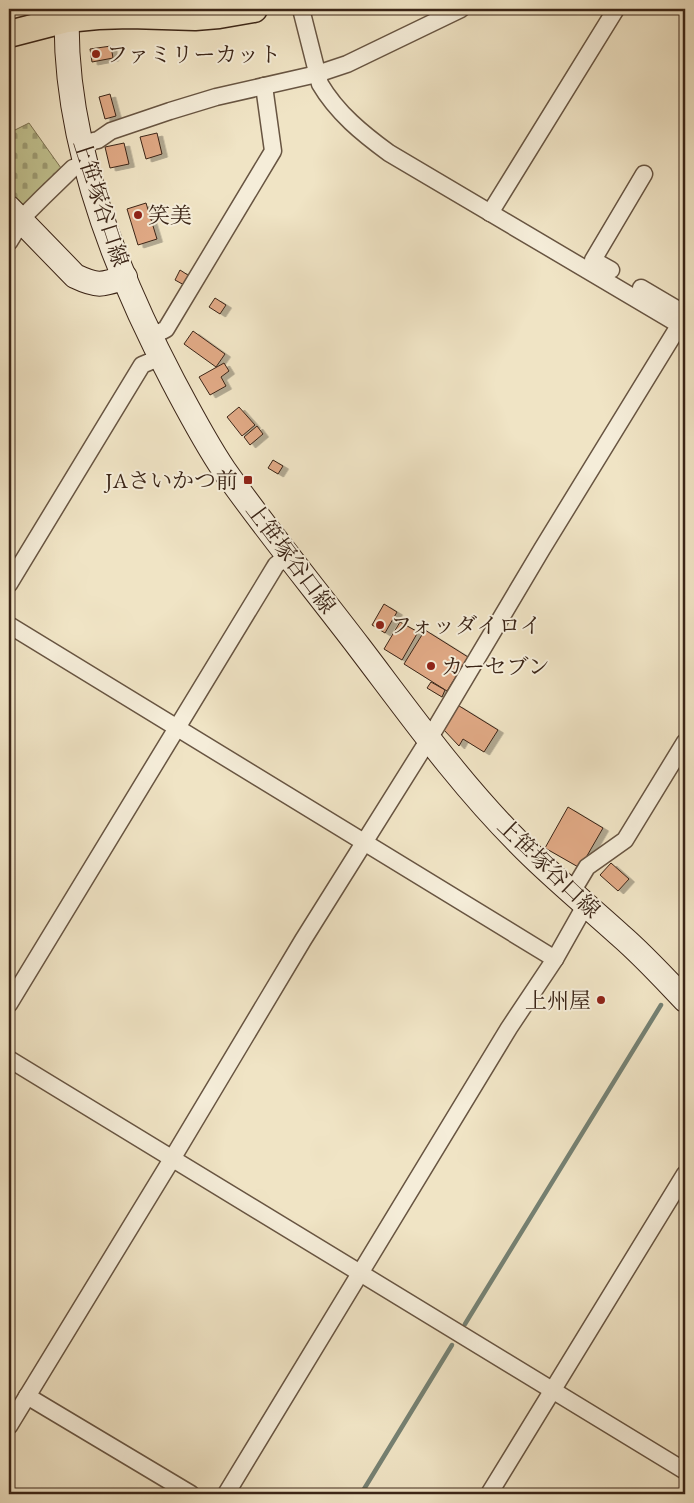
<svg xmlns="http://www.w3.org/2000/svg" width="694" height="1503" viewBox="0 0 694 1503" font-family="'EB Garamond','Noto Serif JP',serif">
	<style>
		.cemetery { fill: url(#cemetery-stones); stroke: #7e7454 }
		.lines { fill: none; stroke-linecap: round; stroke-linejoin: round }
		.stream { stroke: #758173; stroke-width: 4.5 }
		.building { fill: #e0a985; stroke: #3b2517; filter: url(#shadow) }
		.street-casing { stroke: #685542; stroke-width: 19 }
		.secondary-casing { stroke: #3b2517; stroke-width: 26 }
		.primary-casing { stroke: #3b2517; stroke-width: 29 }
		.street { stroke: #f5edd9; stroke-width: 16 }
		.secondary { stroke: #f5edd9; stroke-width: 24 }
		.primary { stroke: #f0e4c5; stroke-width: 26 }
		.poi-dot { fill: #8f2418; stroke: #f5edd9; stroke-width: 2 }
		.labels { text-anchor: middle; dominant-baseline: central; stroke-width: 4; stroke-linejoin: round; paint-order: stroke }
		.poi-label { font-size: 22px; fill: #3b2517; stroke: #f5edd9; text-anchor: start }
		.street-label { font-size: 22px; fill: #3b2517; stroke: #f5edd9 }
	</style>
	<defs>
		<pattern id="cemetery-stones" width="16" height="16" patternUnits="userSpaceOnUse" patternTransform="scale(1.25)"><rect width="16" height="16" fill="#c1c290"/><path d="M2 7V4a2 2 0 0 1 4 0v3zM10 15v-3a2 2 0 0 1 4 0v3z" fill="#9e9d75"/></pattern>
		<filter id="shadow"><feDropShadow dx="5.5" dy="3" stdDeviation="0" flood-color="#0004"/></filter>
	</defs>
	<rect width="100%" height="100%" fill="#f0e4c5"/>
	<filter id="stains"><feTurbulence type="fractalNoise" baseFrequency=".004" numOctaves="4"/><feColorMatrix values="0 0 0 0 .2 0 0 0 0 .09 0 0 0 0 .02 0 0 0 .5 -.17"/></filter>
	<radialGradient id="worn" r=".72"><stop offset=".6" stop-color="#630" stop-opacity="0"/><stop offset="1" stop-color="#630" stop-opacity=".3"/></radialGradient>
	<polygon class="cemetery" points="29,123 61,168 20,209 9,195 9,133"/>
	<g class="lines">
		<g class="stream">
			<polyline points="684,966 685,964"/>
			<polyline points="465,1324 661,1005"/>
			<polyline points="361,1494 452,1345"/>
		</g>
	</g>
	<g class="building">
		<polygon points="111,46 113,58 92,62 90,49"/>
		<polygon points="110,94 116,116 105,119 99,97"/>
		<polygon points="157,133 162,154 146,159 140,137"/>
		<polygon points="124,143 129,164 110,168 105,147"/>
		<polygon points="146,203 157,239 138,245 127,209"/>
		<polygon points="180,270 191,277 186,286 175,280"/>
		<polygon points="215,298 226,305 220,314 209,307"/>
		<polygon points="193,331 225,354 216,367 184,344"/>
		<polygon points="224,363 229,371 221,377 226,386 210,395 199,377"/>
		<polygon points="239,407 255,425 242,436 227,417"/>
		<polygon points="257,426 263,434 250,445 244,437"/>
		<polygon points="273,460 283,466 278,474 268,468"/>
		<polygon points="384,604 397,612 385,633 372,625"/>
		<polygon points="400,622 418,632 402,660 384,649"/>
		<polygon points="425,630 468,657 447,691 404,664"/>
		<polygon points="431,682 445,690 442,697 427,688"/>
		<polygon points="456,704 498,730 484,752 463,739 459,746 443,729"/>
		<polygon points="568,807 603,828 580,868 545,848"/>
		<polygon points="611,863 629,879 618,891 600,875"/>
	</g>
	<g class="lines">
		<g class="street-casing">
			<g id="street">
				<path d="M301 9 320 84C337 113 363 134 389 153L685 328"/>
				<polyline points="80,144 98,140 111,131 170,111 216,97 317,74 347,64 461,9"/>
				<polyline points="490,213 616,9"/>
				<polyline points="9,242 26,214 43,197 73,168 86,164"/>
				<polyline points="611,270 593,260 644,174"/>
				<polyline points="641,288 685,314"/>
				<polyline points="151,337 166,329 273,151 264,86"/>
				<polyline points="9,584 142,365 161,357"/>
				<polyline points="9,625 555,959"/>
				<polyline points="572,892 587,867 625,840 685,742"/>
				<polyline points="9,1004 273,570 276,565 287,556"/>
				<polyline points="9,1059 685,1471"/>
				<polyline points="27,1396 191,1494"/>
				<polyline points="9,1426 172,1159 303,940 429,739 542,549 685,316"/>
				<polyline points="226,1494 509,1028 555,959 586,904"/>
				<polyline points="489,1494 685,1174"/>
			</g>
		</g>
		<g class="secondary-casing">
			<g id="secondary">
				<path d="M67 9C62 135 115 271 173 381 189 411 205 442 224 470 267 531 314 588 359 647 410 714 459 783 519 843 551 876 587 905 621 936 644 956 664 978 685 1000"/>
				<path d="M9 208 75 276C98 287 102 285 125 277"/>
			</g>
		</g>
		<g class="primary-casing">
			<polyline id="primary" points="9,34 67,19 98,16 130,15 195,17 219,15 254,9"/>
		</g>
		<use href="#street" class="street"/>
		<use href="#secondary" class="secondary"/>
		<use href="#primary" class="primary"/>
	</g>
	<g class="poi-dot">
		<circle cx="96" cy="54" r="5"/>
		<circle cx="138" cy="215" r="5"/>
		<rect x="243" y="475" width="10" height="10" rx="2.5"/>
		<circle cx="380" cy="625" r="5"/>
		<circle cx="431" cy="666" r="5"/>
		<circle cx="601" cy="1000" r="5"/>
	</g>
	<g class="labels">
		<g class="poi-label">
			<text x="106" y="54">ファミリーカット</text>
			<text x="148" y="215">笑美</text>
			<text x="238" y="480" text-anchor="end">JAさいかつ前</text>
			<text x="390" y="625">フォッダイロイ</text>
			<text x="441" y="666">カーセブン</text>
			<text x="591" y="1000" text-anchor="end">上州屋</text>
		</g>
		<g class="street-label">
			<text transform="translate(101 203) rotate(72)">上笹塚谷口線</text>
			<text transform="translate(291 558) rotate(53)">上笹塚谷口線</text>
			<text transform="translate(549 868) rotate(44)">上笹塚谷口線</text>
		</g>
	</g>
	<rect width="694" height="1503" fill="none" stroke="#f0e4c5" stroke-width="30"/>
	<rect x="10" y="10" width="674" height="1483" fill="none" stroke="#3b2517" stroke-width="2.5"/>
	<rect x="15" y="15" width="664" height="1473" fill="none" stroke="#3b2517"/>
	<rect width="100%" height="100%" filter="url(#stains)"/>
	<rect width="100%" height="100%" fill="url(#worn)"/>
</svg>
